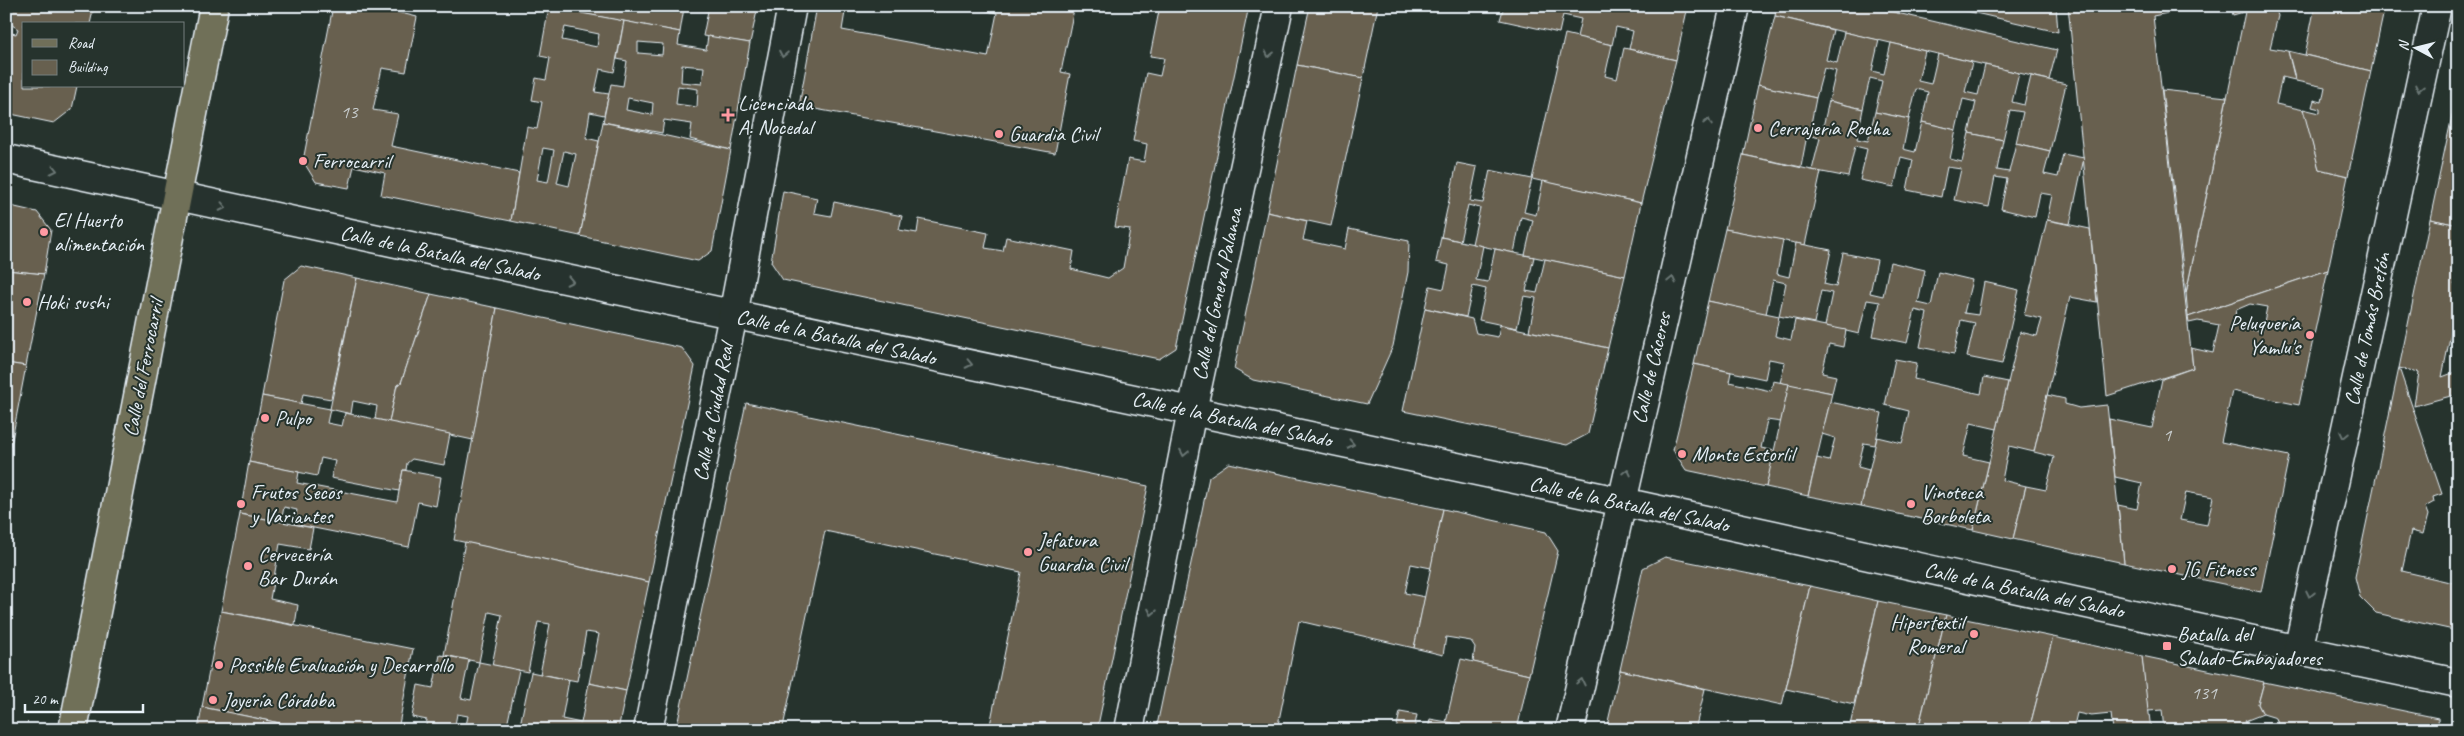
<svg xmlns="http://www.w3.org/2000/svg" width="2464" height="736" viewBox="0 0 2464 736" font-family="Caveat,sans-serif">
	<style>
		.building { fill: #67604f; stroke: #e8f1f8; fill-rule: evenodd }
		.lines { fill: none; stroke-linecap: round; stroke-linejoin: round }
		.street-casing { stroke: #e8f1f8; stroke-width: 31 }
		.primary-casing { stroke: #e8f1f8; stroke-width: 31 }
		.street { stroke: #26332d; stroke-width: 28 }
		.primary { stroke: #706f59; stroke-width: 28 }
		.oneway { stroke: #6a7674 }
		.poi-dot { fill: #ff9aa2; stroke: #26332d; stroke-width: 2 }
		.labels { text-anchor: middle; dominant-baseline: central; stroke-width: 4; stroke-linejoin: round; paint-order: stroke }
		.number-label { font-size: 19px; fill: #c8cdce }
		.poi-label { font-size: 21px; fill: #e8f1f8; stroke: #26332d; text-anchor: start }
		.street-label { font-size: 21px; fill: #e8f1f8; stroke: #26332d }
	</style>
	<rect width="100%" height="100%" fill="#26332d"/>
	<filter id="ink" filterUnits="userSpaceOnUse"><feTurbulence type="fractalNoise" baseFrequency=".02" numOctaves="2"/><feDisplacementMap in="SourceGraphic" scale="10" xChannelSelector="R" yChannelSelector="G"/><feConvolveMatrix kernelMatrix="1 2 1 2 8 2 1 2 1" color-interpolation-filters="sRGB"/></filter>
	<g filter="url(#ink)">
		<g class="building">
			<polygon points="14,6 94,6 90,24 24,24 24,86 77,86 72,109 54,123 6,113 6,32 16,34 18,29 12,25 8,15"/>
			<polygon points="333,6 394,6 393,11 417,17 406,72 382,68 373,110 398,114 391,146 519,173 511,221 381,195 385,173 354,166 349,188 316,182 303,161"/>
			<polygon points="758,6 750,43 703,36 708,11 684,8 680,32 549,7"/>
			<polygon points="817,6 846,6 842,30 988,57 997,13 962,6 1084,6 1083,11 1074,9 1061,72 1070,74 1055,153 799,106"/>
			<polygon points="1160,6 1249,6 1176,348 1159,359 783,280 771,262 783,191 817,198 814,213 831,216 834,202 902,216 899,230 917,233 919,219 988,233 985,248 1003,251 1006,237 1074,251 1071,269 1108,278 1123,268 1130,229 1115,227 1128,159 1144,162 1147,144 1133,141 1146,73 1160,76 1164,58 1150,56"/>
			<polygon points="1310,6 1378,6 1363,78 1297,65"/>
			<polygon points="1504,6 1688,6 1676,60 1629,49 1633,31 1616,27 1612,45 1577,37 1581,19 1563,15 1559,33 1500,20"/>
			<polygon points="1777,6 1867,6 2057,50 2049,80 1775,16"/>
			<polygon points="1945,6 2056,6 2058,32"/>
			<polygon points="2068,6 2177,6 2168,13 2153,16 2193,368 2107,396"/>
			<polygon points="2231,6 2264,6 2233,15"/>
			<polygon points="2264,6 2275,6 2278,16 2270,48 2288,51 2295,80 2282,77 2276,104 2304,110 2319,169 2348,176 2328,270 2188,317 2186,293 2245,12"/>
			<polygon points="2315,6 2385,6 2371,71 2305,55"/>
			<path d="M549 7 624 21 614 72 600 69 595 92 609 94 604 115 590 112 586 138 599 141 580 236 511 221 527 127 537 129 542 102 532 100 536 78 546 80 550 58 540 56ZM565 27 599 34 597 47 562 40ZM543 148 554 150 548 182 537 180ZM564 151 576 154 569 186 557 183Z"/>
			<polygon points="1775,16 1833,30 1826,60 1837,63 1844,32 1879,40 1872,71 1884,74 1891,43 1925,51 1918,81 1931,84 1938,54 1972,62 1965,92 1978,95 1985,65 2019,73 2012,102 2024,105 2031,76 2066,84 2050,151 2016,143 2023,112 2010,110 2003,140 1969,133 1976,102 1963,99 1956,130 1922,122 1928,92 1916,89 1909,119 1875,112 1882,81 1870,78 1863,109 1829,101 1836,71 1824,68 1816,98 1758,85"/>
			<path d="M624 21 680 32 678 45 706 50 708 36 750 43 731 150 690 139 692 124 664 120 662 133 603 122 611 84 623 86 627 61 617 59ZM638 42 663 44 662 55 638 53ZM682 65 704 67 702 84 681 82ZM678 86 698 89 697 107 676 104ZM628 98 653 103 652 115 626 110Z"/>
			<polygon points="1565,34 1612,45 1605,76 1617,79 1624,48 1676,60 1641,203 1532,179"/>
			<polygon points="2288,51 2371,71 2348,176 2319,169 2303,109 2320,113 2320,109 2312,107 2314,100 2322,102 2325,87 2296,81"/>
			<polygon points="1297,65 1363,78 1331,226 1267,212"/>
			<polygon points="1758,85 1816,98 1810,129 1822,131 1829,101 1863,109 1857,139 1868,141 1875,112 1909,119 1903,149 1915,152 1922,122 1956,130 1950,159 1962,162 1969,133 2003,140 1997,170 2009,172 2016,143 2050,151 2044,174 2058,177 2063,154 2084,158 2070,224 2047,220 2052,195 2040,193 2035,217 2001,209 2007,179 1995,177 1989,207 1954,200 1961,169 1947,167 1941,197 1907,190 1913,160 1901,157 1894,187 1860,180 1867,149 1855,146 1848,177 1812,170 1820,138 1807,135 1801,167 1743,155"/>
			<polygon points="2458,88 2458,225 2430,219"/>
			<polygon points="2162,90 2227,97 2186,293"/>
			<polygon points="603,122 731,150 712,251 698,261 580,236"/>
			<polygon points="1743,155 1821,172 1805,245 1725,229"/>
			<polygon points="1457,163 1477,167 1470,201 1483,203 1490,170 1532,179 1524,212 1536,215 1543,181 1641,203 1625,276 1525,255 1533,220 1521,217 1514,253 1472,244 1480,208 1468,205 1460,241 1441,237"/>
			<polygon points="6,205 37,212 51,230 44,274 6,270"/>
			<polygon points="1267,212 1307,221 1303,240 1345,249 1349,229 1409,241 1408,272 1393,346 1367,404 1253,380 1234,369"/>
			<polygon points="2430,219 2458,225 2458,267 2454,285 2458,285 2458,322 2452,327 2442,377 2458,371 2458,394 2414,406 2419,372 2399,368"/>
			<polygon points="2047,220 2090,229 2097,302 2070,297 2034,452 2009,446 2002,480 2026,486 2013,539 1973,530 2020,332 2037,336 2042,319 2024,315"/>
			<polygon points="1725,229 1783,240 1777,274 1789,277 1796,243 1831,250 1824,284 1836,287 1843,253 1877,260 1870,293 1883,296 1890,262 1925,270 1918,303 1931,306 1938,272 1972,280 1964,313 1978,315 1984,282 2019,290 2002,364 1967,357 1975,323 1961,320 1954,354 1920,347 1927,313 1915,310 1907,343 1873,336 1880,302 1867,300 1859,334 1825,326 1832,293 1821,291 1814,323 1779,316 1786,283 1773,280 1766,314 1708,301"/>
			<polygon points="1441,237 1483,246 1476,280 1488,282 1495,249 1534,257 1526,291 1537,293 1545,259 1625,276 1608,348 1529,331 1536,298 1524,296 1517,328 1479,320 1486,289 1473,286 1466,317 1425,308 1430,286 1444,289 1449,265 1436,262"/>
			<polygon points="301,266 357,278 331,399 303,394 301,404 262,396 284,280"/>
			<polygon points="6,270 44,274 26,366 6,363"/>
			<path d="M2328 270 2299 405 2232 391 2221 442 2289 456 2261 592 2124 563 2118 505 2137 509 2142 483 2115 477 2109 419 2152 428 2162 379 2193 368 2191 348 2213 353 2219 325 2198 321 2189 323 2188 317ZM2250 304 2267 307 2262 332 2233 326 2236 310ZM2186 492 2213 497 2207 525 2180 520Z"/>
			<polygon points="357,278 431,294 401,383 397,385 389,422 375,419 377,406 353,401 351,414 330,409"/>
			<polygon points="431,294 497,308 473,440 389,422 397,385 401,383"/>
			<polygon points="1708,301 1779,316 1775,336 1791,340 1795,320 1846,330 1843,347 1829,344 1822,373 1836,376 1832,393 1780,383 1785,362 1769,359 1765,379 1694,364"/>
			<polygon points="497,308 682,348 695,366 649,582 454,540"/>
			<polygon points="1425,308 1472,319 1476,333 1498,337 1500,325 1608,348 1588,434 1567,445 1403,411"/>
			<polygon points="1895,359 1917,363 1914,379 1981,394 1984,377 2008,382 1997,429 1971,423 1966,444 1963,456 1989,462 1973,530 1861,506 1877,437 1902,443 1905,432 1909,411 1885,405"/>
			<polygon points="6,363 26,366 7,466 6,466"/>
			<polygon points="1694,364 1731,372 1729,382 1771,391 1773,381 1789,384 1781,422 1767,420 1761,448 1775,451 1766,487 1686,470 1673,450"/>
			<polygon points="2399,368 2442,494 2433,497 2434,502 2425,507 2428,515 2423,534 2411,531 2402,571 2458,584 2458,631 2376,613 2360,597 2355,577"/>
			<polygon points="1789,384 1832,393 1808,496 1766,487"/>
			<polygon points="2047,395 2065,399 2065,404 2079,408 2107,405 2124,563 2013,539 2026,486 2046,490 2054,457 2034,452"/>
			<polygon points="262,396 330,409 327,423 342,426 345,413 450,434 444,465 412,459 407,463 406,470 403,470 399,491 331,478 335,461 321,458 317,476 249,462"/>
			<polygon points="1830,402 1882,413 1875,445 1864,443 1858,467 1869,470 1861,506 1808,496 1817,458 1829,461 1835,438 1822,434"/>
			<polygon points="746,403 1148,486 1097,730 989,730 1021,572 825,531 783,727 796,730 676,730"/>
			<polygon points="249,462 299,472 297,483 397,502 403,470 441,477 436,506 418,502 409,547 294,524 297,510 284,507 281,522 240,514"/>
			<polygon points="1229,463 1443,509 1431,568 1411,564 1405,593 1425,597 1414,648 1299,621 1277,730 1156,730 1209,477"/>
			<polygon points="1443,509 1546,532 1558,551 1529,675 1473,662 1475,647 1471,641 1446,637 1443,655 1414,648"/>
			<polygon points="240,514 313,528 309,549 280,544 270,599 298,605 295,625 221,611"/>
			<polygon points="465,542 649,582 626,691 589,683 599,634 586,632 577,681 540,674 550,624 538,622 528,672 492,665 502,615 489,612 479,662 444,655"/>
			<polygon points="1665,557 1810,586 1782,705 1620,670 1643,568"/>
			<polygon points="1810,586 1878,601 1854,704 1786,689"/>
			<polygon points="1878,601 1946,615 1918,730 1849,730"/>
			<polygon points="221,611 413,649 398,730 313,730 202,707"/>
			<polygon points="1946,615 2053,637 2029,730 1959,730 1920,722"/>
			<polygon points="2053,637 2142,656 2151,730 2113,730 2111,714 2091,716 2077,713 2073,730 2029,730"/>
			<polygon points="440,655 469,660 461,698 471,700 479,662 519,670 506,730 465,730 468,716 457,714 454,730 425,730 427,720 412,717 418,685 433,688"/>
			<polygon points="2142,656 2264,682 2258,704 2263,714 2245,721 2249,730 2164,730 2162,710 2148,711"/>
			<polygon points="1461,659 1529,675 1517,730 1479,730 1446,722"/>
			<polygon points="1620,670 1705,689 1695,730 1606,730"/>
			<polygon points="531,672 569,680 562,719 581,723 589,683 626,691 618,730 519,730"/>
			<polygon points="2264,682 2438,718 2439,730 2280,730 2276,718 2263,714 2258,704"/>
			<polygon points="202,707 304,728 304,730 198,730"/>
			<polygon points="1400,712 1417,715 1414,730 1396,730"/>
			<polygon points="1430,719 1453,723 1452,730 1428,730"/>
		</g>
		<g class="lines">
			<g class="street-casing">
				<g id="street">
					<path d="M6 159C527 273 1050 380 1571 491 1867 554 2161 623 2458 683"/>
					<polyline points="2298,651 2437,6"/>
					<polyline points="648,730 733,315 792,6"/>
					<polyline points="1129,730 1192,411 1279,6"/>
					<polyline points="1570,730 1735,6"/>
				</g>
			</g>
			<g class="primary-casing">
				<polyline id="primary" points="73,730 214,6"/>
			</g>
			<use href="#street" class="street"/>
			<use href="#primary" class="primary"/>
		</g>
		<defs><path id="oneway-chevron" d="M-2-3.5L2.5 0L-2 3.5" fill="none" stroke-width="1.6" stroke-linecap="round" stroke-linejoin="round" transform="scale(1.25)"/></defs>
		<g class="oneway">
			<use href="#oneway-chevron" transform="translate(783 54) rotate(101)"/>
			<use href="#oneway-chevron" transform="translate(1269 54) rotate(102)"/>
			<use href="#oneway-chevron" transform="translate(2419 88) rotate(102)"/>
			<use href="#oneway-chevron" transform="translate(1708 122) rotate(-77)"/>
			<use href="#oneway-chevron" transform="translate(54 170) rotate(12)"/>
			<use href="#oneway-chevron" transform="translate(223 207) rotate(12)"/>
			<use href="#oneway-chevron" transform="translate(1672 280) rotate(-77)"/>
			<use href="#oneway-chevron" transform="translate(570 281) rotate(12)"/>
			<use href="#oneway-chevron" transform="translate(969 364) rotate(12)"/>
			<use href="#oneway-chevron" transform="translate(2344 435) rotate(102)"/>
			<use href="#oneway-chevron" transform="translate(1351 444) rotate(12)"/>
			<use href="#oneway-chevron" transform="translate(1184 453) rotate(101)"/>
			<use href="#oneway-chevron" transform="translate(1627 472) rotate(-77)"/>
			<use href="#oneway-chevron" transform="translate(2310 594) rotate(102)"/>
			<use href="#oneway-chevron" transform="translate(1152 612) rotate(101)"/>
			<use href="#oneway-chevron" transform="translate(1581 682) rotate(-77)"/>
		</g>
	</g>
	<g class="poi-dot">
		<path d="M725.5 107.5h5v5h5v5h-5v5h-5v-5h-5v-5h5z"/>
		<circle cx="1758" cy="128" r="5"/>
		<circle cx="999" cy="134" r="5"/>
		<circle cx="303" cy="161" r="5"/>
		<circle cx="44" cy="232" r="5"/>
		<circle cx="27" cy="302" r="5"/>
		<circle cx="2310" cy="335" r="5"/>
		<circle cx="265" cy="418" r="5"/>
		<circle cx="1682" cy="454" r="5"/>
		<circle cx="241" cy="504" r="5"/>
		<circle cx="1911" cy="504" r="5"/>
		<circle cx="1028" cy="552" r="5"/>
		<circle cx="248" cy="566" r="5"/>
		<circle cx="2172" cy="569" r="5"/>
		<circle cx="1974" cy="634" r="5"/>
		<rect x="2162" y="641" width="10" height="10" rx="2.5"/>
		<circle cx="219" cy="665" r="5"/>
		<circle cx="213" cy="700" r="5"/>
	</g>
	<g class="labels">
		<g class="number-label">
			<text x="349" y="112">13</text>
			<text x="2167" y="435">1</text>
			<text x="2204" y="693">131</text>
		</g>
		<g class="poi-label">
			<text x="738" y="103">Licenciada<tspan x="738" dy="24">A. Nocedal</tspan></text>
			<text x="1768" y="128">Cerrajería Rocha</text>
			<text x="1009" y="134">Guardia Civil</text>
			<text x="313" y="161">Ferrocarril</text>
			<text x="54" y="220">El Huerto<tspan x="54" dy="24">alimentación</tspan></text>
			<text x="37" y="302">Hoki sushi</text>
			<text x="2300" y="323" text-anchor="end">Peluquería<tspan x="2300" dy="24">Yamlu's</tspan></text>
			<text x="275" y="418">Pulpo</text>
			<text x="1692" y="454">Monte Estorlil</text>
			<text x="251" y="492">Frutos Secos<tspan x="251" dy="24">y Variantes</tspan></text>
			<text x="1921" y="492">Vinoteca<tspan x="1921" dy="24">Borboleta</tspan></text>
			<text x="1038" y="540">Jefatura<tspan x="1038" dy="24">Guardia Civil</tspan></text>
			<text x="258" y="554">Cervecería<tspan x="258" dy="24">Bar Durán</tspan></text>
			<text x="2182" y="569">JG Fitness</text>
			<text x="1964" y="622" text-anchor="end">Hipertextil<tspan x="1964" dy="24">Romeral</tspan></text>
			<text x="2177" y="634">Batalla del<tspan x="2177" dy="24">Salado-Embajadores</tspan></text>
			<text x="229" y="665">Possible Evaluación y Desarrollo</text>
			<text x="223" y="700">Joyería Córdoba</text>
		</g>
		<g class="street-label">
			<text transform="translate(440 253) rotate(12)">Calle de la Batalla del Salado</text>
			<text transform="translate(1217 294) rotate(-78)">Calle del General Palanca</text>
			<text transform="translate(2367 329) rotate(-78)">Calle de Tomás Bretón</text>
			<text transform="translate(836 337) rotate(12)">Calle de la Batalla del Salado</text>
			<text transform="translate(143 368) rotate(-79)">Calle del Ferrocarril</text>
			<text transform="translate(1651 368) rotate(-77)">Calle de Cáceres</text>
			<text transform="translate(713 412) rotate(-79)">Calle de Ciudad Real</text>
			<text transform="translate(1232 419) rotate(12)">Calle de la Batalla del Salado</text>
			<text transform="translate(1629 504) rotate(12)">Calle de la Batalla del Salado</text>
			<text transform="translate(2024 590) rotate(12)">Calle de la Batalla del Salado</text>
		</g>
	</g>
	<rect width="2464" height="736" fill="none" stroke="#26332d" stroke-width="25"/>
	<rect x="12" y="12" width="2439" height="711" fill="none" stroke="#e8f1f8" stroke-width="2" filter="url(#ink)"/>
	<rect x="22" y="22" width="162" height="65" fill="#26332d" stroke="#747f7e"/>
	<rect x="32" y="39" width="25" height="8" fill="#706f59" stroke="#747f7e"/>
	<text x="68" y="48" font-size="15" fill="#e8f1f8">Road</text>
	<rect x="32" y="60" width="25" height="15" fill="#67604f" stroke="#747f7e"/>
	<text x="68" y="72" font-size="15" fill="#e8f1f8">Building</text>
	<g transform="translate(2416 48) rotate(277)" stroke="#26332d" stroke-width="4" paint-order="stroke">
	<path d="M0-4L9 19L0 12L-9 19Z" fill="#e8f1f8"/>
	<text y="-8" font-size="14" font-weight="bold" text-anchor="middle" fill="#e8f1f8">N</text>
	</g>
	<path d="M25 704v8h118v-8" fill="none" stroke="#e8f1f8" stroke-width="2.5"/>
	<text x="32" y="704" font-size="15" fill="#e8f1f8" stroke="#26332d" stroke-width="4" paint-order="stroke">20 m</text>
</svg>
